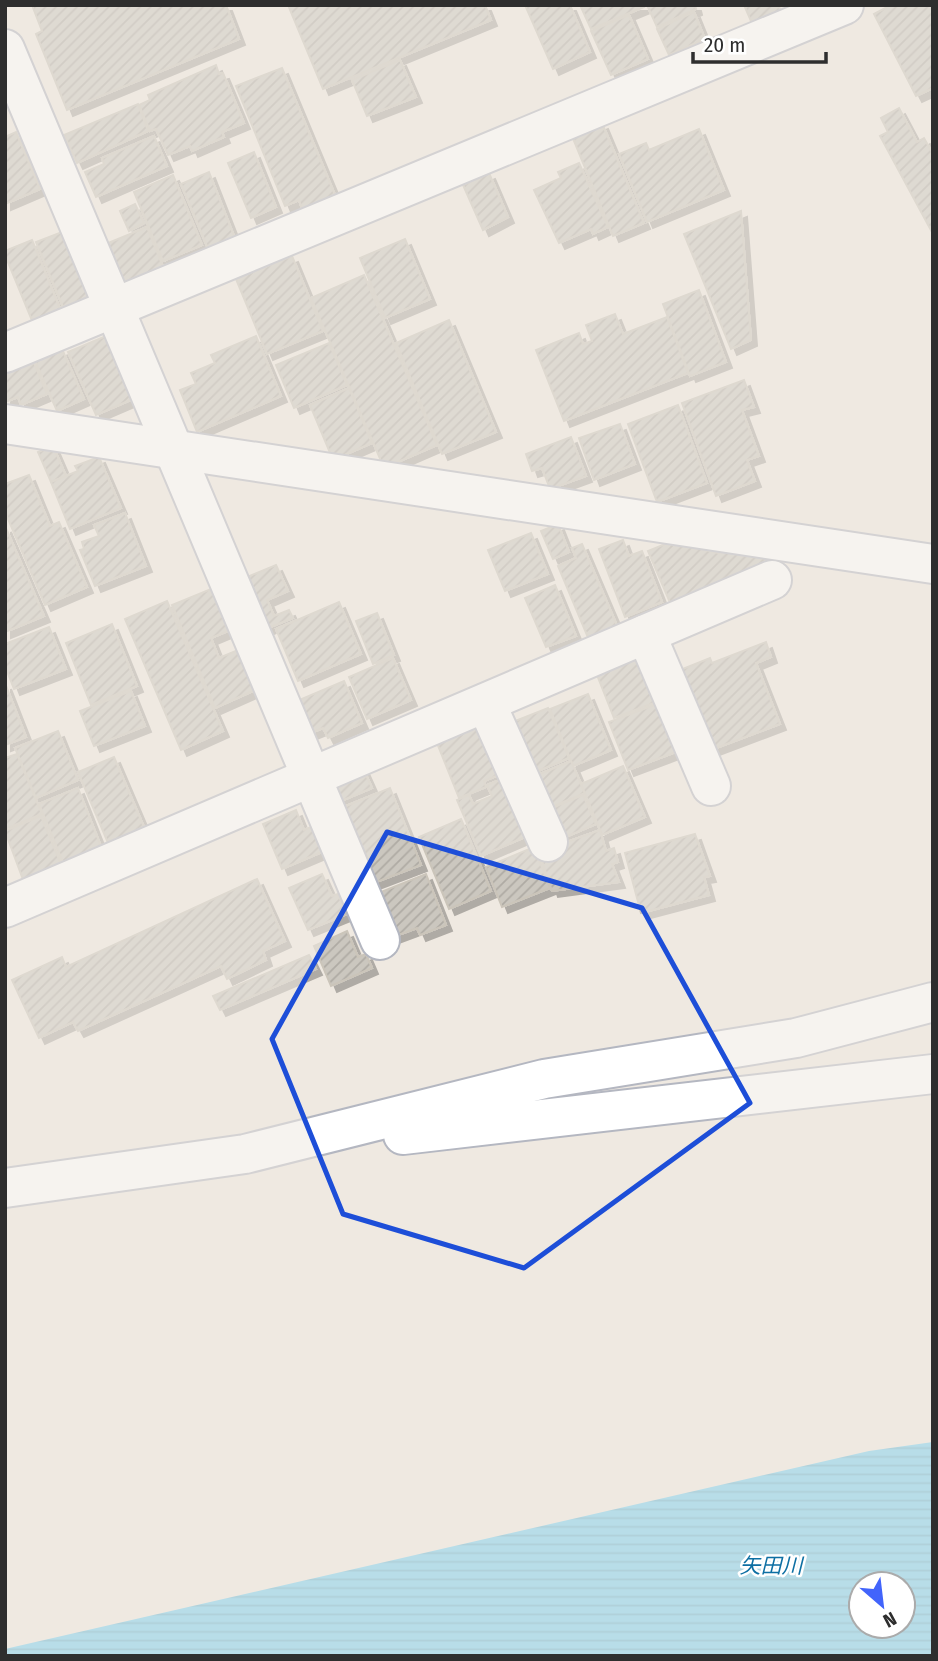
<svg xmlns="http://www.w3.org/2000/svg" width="938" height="1661" viewBox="0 0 938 1661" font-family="'Fira Sans Condensed','Noto Sans JP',sans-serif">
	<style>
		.water { fill: url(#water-rules); fill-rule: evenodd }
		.building { fill: url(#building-hatch); stroke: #cbc5ba; stroke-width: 2; filter: url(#shadow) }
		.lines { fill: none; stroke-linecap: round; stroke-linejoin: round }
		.street-casing { stroke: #b4b7c1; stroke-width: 42 }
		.secondary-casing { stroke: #b4b7c1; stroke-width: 42 }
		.street { stroke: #fff; stroke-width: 38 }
		.secondary { stroke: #fff; stroke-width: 38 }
		.marked { fill: none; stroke: #1d4ed8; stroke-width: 5; stroke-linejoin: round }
		.labels { text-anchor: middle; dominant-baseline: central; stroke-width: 5; stroke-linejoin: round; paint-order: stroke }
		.water-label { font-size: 21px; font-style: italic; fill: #0d6fa3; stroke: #fff }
	</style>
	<defs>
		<pattern id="water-rules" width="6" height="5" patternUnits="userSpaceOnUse" patternTransform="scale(1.75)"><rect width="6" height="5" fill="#75cff0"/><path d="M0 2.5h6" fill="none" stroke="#66b2ce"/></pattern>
		<pattern id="building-hatch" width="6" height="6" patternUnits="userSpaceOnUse" patternTransform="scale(1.75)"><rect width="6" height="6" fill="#cbc7bf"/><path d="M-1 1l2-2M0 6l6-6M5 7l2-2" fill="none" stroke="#afaba4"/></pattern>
		<filter id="shadow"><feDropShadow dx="6" dy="6" stdDeviation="0" flood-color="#0004"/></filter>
	</defs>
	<rect width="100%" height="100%" fill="#efe9e1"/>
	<path class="water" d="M933 1442V1656H5V1649L869 1451ZM861 1584H903V1626H861Z"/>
	<g class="building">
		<polygon points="32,5 226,5 239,39 67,110 36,34 42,31"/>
		<polygon points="288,5 485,5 491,20 323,89"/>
		<polygon points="525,5 570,5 590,52 553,69"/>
		<polygon points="580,5 644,5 644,7 591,29"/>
		<polygon points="647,5 695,5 696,9 657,27"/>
		<polygon points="744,5 778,5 783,15 754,28"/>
		<polygon points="891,5 930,5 933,11 933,88 916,96 874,14"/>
		<polygon points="694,12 705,39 669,55 657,29"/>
		<polygon points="629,15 648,59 611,75 591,31"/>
		<polygon points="400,60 416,97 367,116 352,80"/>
		<polygon points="216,65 219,74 223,73 244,123 222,132 224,137 192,151 190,146 168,155 156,129 150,131 139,105 150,100 148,95"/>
		<polygon points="282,68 335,195 302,209 299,200 285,206 236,86"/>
		<polygon points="138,104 148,131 77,163 64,135"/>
		<polygon points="899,108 917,142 924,138 933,154 933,234 880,136 888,132 881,118"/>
		<polygon points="602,123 644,223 613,236 572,136"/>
		<polygon points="699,129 724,190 647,222 619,154 646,143 649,150"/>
		<polygon points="16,132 40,189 5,204 5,137"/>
		<polygon points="154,136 167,166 96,197 85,172 104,164 102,158"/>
		<polygon points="254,152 276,207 251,218 228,163"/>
		<polygon points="579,163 608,227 593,234 591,229 559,243 534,190 561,178 558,172"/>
		<polygon points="209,172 234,236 232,242 209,251 181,184"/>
		<polygon points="489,173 508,217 483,230 463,185"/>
		<polygon points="173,175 202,245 163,261 134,192"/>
		<polygon points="135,204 144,223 129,231 120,211"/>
		<polygon points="741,211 751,340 731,349 684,234"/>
		<polygon points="147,227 164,269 125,285 108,243"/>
		<polygon points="62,232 88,297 63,307 36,242"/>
		<polygon points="405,239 430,299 385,318 360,258"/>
		<polygon points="32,240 61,311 33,323 5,255 5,251"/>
		<polygon points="292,256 323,331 267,354 236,279"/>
		<polygon points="364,275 437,445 384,468 311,298"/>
		<polygon points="699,290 726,362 690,376 663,304"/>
		<polygon points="615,314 623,334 667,317 688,373 564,421 536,350 579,333 583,344 592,341 586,325"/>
		<polygon points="449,320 496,432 442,454 396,343"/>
		<polygon points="113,333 140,396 96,415 68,352"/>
		<polygon points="256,336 281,396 197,432 180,390 196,384 191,373 215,363 211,355"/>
		<polygon points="329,343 347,385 294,408 276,365"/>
		<polygon points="62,349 84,399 57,411 35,361"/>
		<polygon points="33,360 47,394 21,405 18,397 5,402 5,372"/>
		<polygon points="744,380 754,407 742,410 759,456 747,460 755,481 716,496 682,403"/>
		<polygon points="349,388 372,443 333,460 310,405"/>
		<polygon points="678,405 707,483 657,502 628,424"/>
		<polygon points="620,424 635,464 594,480 579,438"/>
		<polygon points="571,437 586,476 550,489 542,468 532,471 526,454"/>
		<polygon points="53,446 66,476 51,482 38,452"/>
		<polygon points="99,457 121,508 70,529 51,482 78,471 75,466"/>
		<polygon points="29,475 50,526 59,522 87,587 45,605 5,512 5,484"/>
		<polygon points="125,513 146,566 95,586 80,550 84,549 82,542 99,536 94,525"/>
		<polygon points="558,524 569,552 553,559 541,531"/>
		<polygon points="5,526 44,616 5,632"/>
		<polygon points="531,533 548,574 505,591 488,550"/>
		<polygon points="623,540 629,556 642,551 662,602 625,617 599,549"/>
		<polygon points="670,542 719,553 721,544 766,552 768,573 674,612 648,551"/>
		<polygon points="582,544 618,628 589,640 558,566 576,558 572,548"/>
		<polygon points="276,565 288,591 267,600 274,616 289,610 293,618 268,628 247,577"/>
		<polygon points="555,585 576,636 546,647 525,598"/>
		<polygon points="211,589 228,631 211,638 219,658 238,650 255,690 215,708 172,605"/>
		<polygon points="167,601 223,731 181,750 125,619"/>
		<polygon points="339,602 361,654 298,681 276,629"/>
		<polygon points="377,613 394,655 373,664 356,621"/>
		<polygon points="112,624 137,686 91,705 66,643"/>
		<polygon points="49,627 66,669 14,689 5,666 5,644"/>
		<polygon points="766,642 771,657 756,663 780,724 711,750 680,670 710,658 712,663"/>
		<polygon points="639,651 659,701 614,718 597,675"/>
		<polygon points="393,658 411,700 367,719 349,677"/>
		<polygon points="344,681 362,723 328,738 323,728 311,733 297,701"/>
		<polygon points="5,683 26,737 5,745"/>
		<polygon points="131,691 145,726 94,746 80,711"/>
		<polygon points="588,694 611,750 573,766 550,709"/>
		<polygon points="657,704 676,752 628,770 609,722"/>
		<polygon points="548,708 569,758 531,774 510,723"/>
		<polygon points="481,725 501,774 484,781 486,787 459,798 437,743"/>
		<polygon points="58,731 78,780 36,798 15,748"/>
		<polygon points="17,754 42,814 5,829 5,758"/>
		<polygon points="114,757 144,827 108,843 78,772"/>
		<polygon points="571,761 585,793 542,811 528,779"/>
		<polygon points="623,766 645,817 602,835 581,784"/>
		<polygon points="363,768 372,788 334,804 325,784"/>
		<polygon points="507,777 532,834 481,856 457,800 469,795 473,804 492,796 487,785"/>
		<polygon points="78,788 102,849 64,865 39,804"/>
		<polygon points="390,788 421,865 371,884 341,808"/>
		<polygon points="583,795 596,824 554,842 542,812"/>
		<polygon points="296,810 304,830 311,827 322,852 282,869 263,824"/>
		<polygon points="41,816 63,869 25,885 5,831"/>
		<polygon points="461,819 491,891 449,909 419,837"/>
		<polygon points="600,830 606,851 614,848 618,862 612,864 619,882 552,891 539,852"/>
		<polygon points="695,834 710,876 704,877 709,895 641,913 625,853"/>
		<polygon points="534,847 550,888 502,907 486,867"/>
		<polygon points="322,874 332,896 338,894 347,914 308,930 289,888"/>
		<polygon points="426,874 446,925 420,935 417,928 393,937 376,894"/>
		<polygon points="257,879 285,941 263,951 266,960 227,979 221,966 78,1031 73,1022 39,1038 12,980 62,957 66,967"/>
		<polygon points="347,931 358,957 366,954 372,968 331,986 314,946"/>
		<polygon points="309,955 316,969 220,1010 213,996"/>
	</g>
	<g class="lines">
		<g class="street-casing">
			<g id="street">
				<polyline points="5,49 380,940"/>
				<polyline points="5,353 844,5"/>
				<polyline points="5,424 933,564"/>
				<polyline points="646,634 711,786"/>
				<polyline points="486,703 548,842"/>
				<polyline points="5,908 772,580"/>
			</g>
		</g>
		<g class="secondary-casing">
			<g id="secondary">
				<polyline points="403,1135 933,1074"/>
				<polyline points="5,1188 245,1154 544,1079 796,1038 933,1002"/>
			</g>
		</g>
		<use href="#street" class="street"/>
		<use href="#secondary" class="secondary"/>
	</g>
	<path d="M0 0H938V1661H0ZM387 832 642 908 750 1103 524 1268 343 1214 272 1039Z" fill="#efe9e1" fill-opacity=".55" fill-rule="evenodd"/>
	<path class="marked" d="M387 832 642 908 750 1103 524 1268 343 1214 272 1039Z"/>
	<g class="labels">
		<g class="water-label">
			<text x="771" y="1566">矢田川</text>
		</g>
	</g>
	<rect width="938" height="1661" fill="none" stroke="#2e2e2e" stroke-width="14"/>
	<g transform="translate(882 1605) rotate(152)"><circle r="33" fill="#ffffff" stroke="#ababab" stroke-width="2"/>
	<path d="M0-5L12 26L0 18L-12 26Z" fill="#4264fb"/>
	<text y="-10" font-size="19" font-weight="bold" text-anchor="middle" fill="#2e2e2e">N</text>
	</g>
	<path d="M693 52v10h133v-10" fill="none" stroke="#2e2e2e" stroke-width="3.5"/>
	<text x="704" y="52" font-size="21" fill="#2e2e2e" stroke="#ffffff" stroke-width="5" paint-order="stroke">20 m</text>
</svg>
